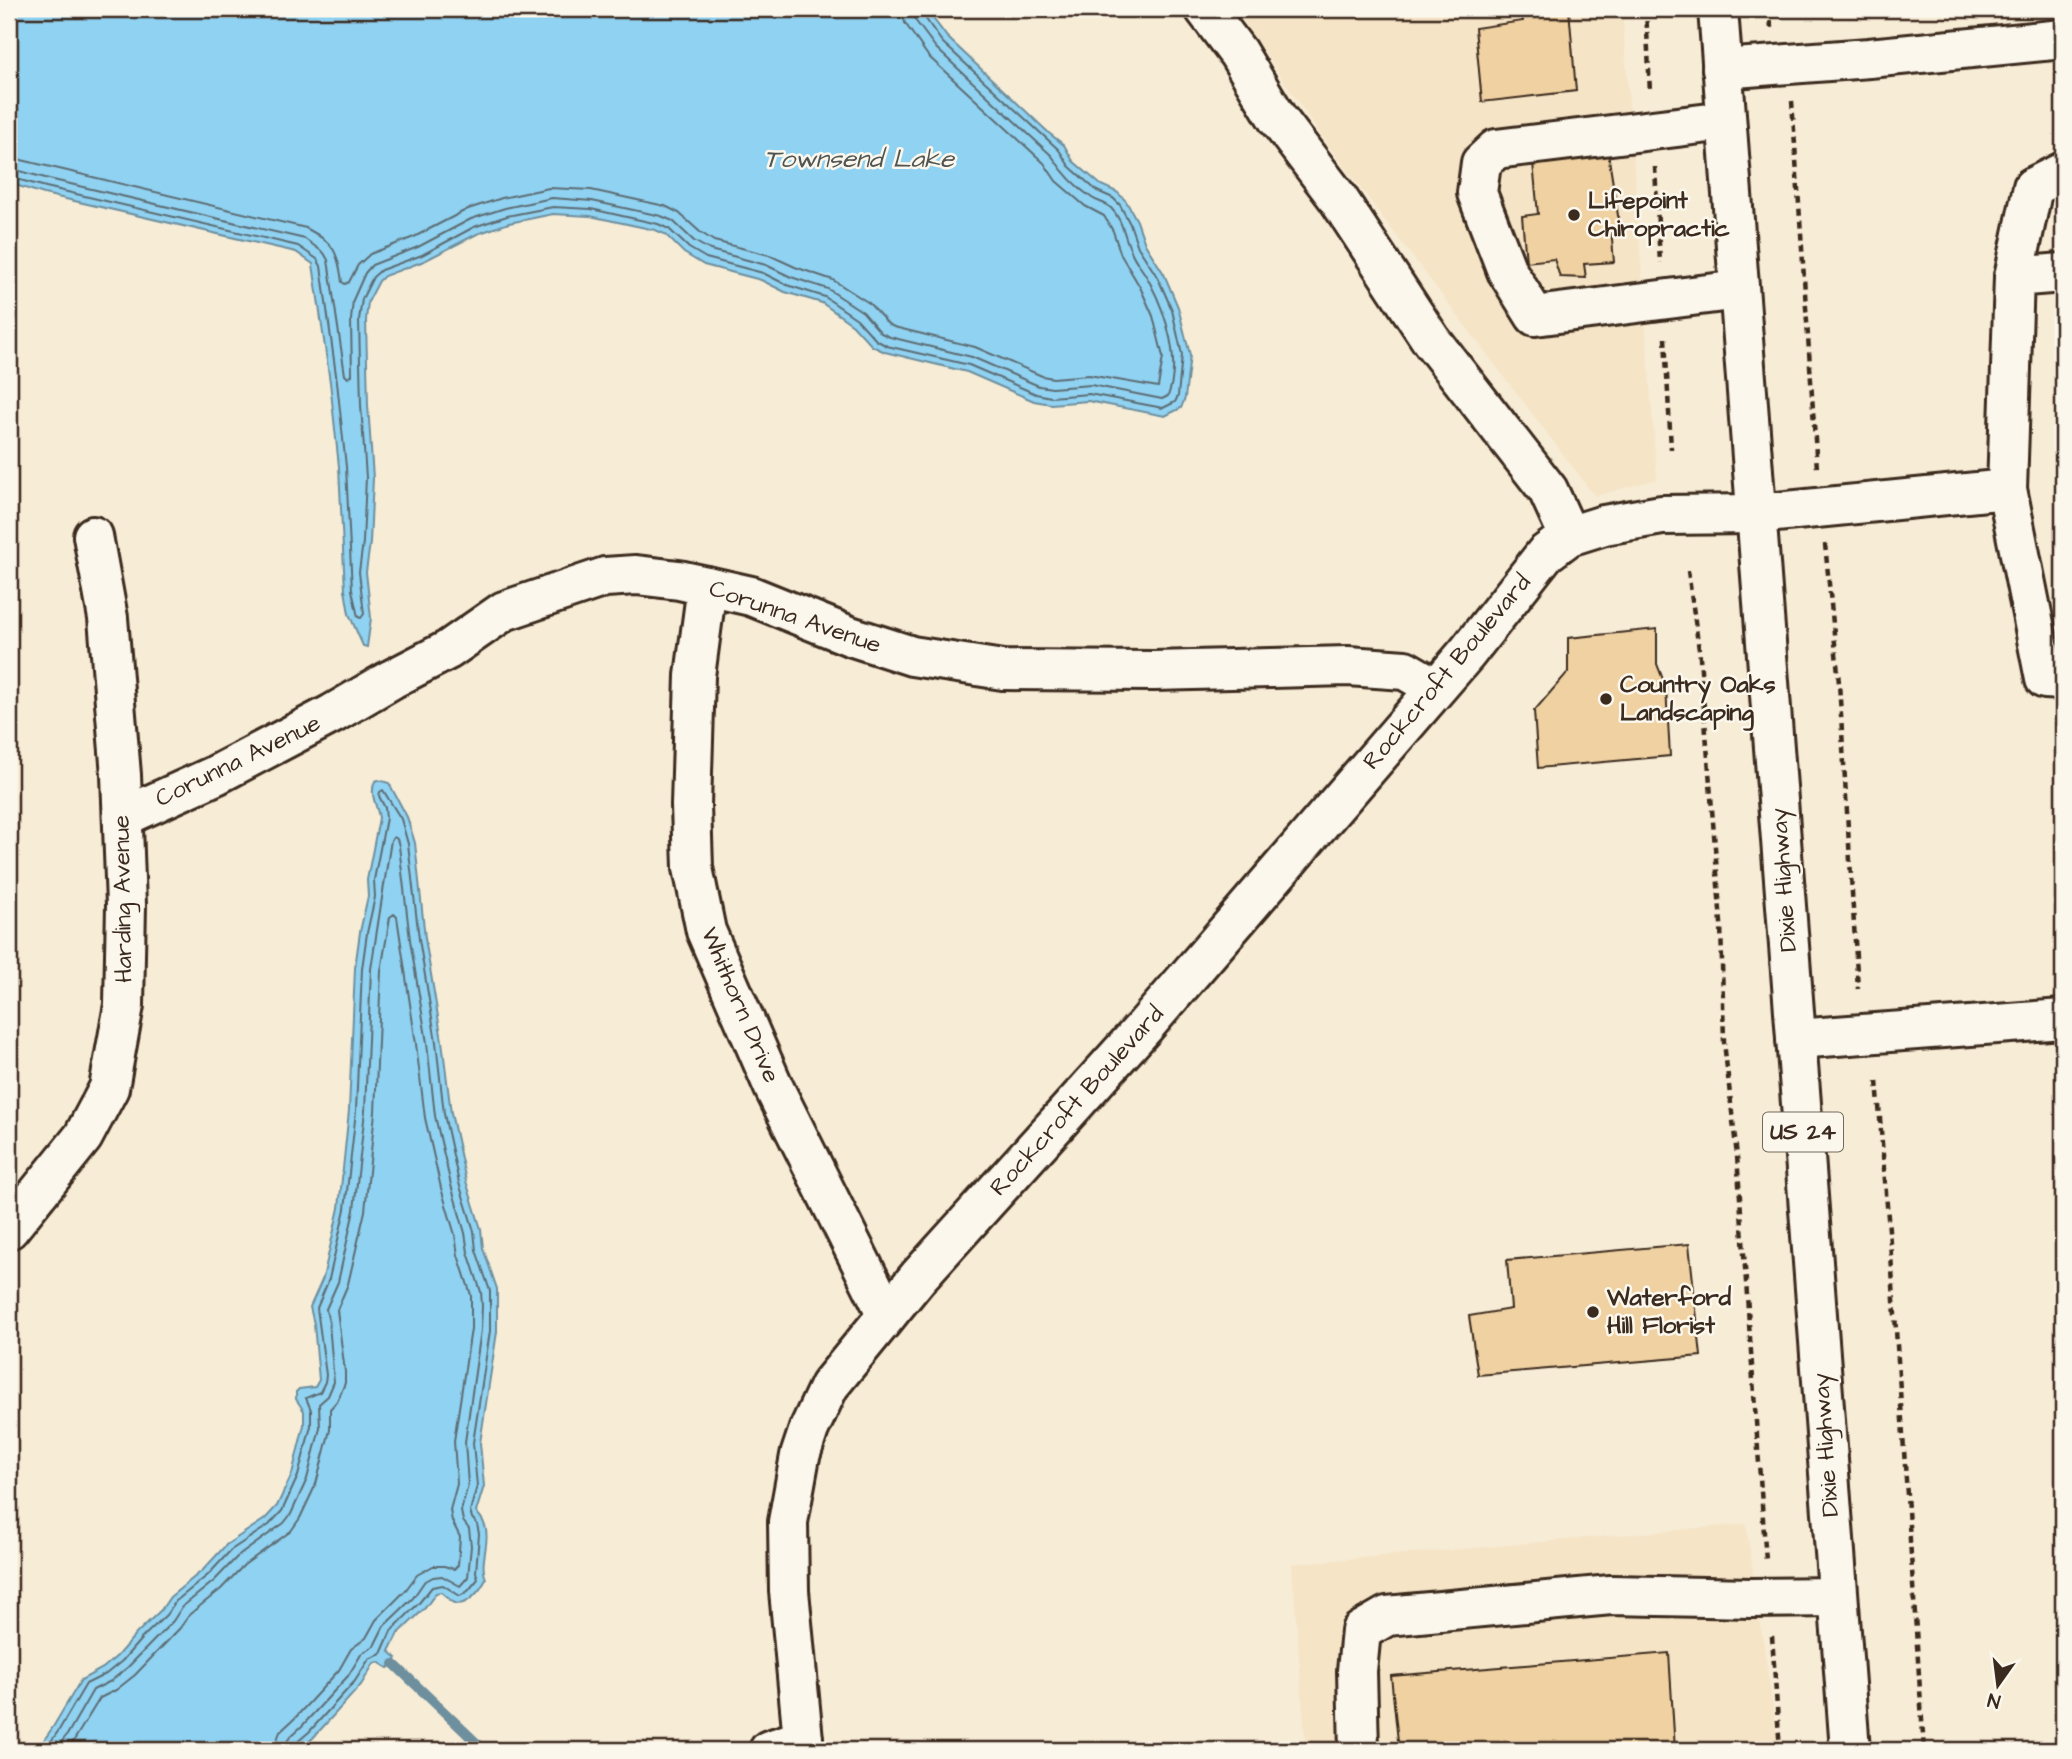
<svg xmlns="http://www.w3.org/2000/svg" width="2072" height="1759" viewBox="0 0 2072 1759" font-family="'Architects Daughter',sans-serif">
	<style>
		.built { fill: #f5e4c6 }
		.water { fill: #90d2f2; stroke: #6e8f9d; stroke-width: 2 }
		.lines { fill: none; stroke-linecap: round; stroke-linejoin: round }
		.shore { stroke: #5d6d73; stroke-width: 2 }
		.stream { stroke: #6e8f9d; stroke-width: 10 }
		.building { fill: #efd1a2; stroke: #3b2a1e; stroke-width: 2 }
		.minor-casing { stroke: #3b2a1e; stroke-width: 44 }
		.major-casing { stroke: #3b2a1e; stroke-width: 44 }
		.path { stroke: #3b2a1e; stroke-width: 4.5; stroke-dasharray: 7 5; stroke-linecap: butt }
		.minor { stroke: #fbf7ec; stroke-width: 38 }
		.major { stroke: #fbf7ec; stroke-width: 38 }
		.poi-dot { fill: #3b2a1e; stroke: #fbf7ec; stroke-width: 2.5 }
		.labels { text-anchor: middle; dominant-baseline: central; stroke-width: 5; stroke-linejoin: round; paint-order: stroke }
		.shield { fill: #fbf7ec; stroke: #75685c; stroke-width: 2 }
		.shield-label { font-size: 23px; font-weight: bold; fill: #3b2a1e }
		.poi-label { font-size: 24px; font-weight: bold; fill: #3b2a1e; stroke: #fbf7ec; text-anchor: start }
		.street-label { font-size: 24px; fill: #3b2a1e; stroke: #fbf7ec }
		.water-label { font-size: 26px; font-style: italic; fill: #505453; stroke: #fbf7ec }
	</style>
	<rect width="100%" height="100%" fill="#f7ecd6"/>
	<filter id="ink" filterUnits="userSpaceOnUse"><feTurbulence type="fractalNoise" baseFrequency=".0143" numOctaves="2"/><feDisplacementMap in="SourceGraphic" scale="14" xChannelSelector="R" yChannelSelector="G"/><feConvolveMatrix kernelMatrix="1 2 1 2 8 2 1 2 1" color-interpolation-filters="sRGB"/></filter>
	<g filter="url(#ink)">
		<g class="built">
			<polygon points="1235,9 1622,9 1657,479 1595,496 1327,144"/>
			<polygon points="1746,1524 1779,1750 1306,1750 1292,1564"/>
		</g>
		<g class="water">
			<polygon points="9,9 926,9 947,37 1050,134 1064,145 1073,161 1101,185 1117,192 1126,201 1137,221 1145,244 1164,274 1178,307 1190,355 1185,398 1181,408 1165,416 1088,401 1051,404 1034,401 967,372 885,352 872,346 853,325 822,303 785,292 761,280 704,265 684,253 665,234 655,230 590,216 553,214 509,223 477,234 424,261 384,276 379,281 368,302 366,320 368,405 373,478 370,543 366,572 371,618 367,647 363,646 349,614 345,590 339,467 330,382 313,264 296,252 44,194 9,183"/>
			<path d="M378 780 389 783 407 817 415 843 425 938 442 1041 451 1113 466 1181 481 1229 483 1248 497 1289V1332L480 1443 484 1486 476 1512C479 1515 481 1517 483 1521 493 1540 478 1561 486 1579 482 1588 467 1608 455 1603 451 1602 445 1595 441 1592L436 1593 425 1608 397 1635 389 1651 397 1658 394 1664 388 1668 378 1662 374 1663 361 1685 313 1738 298 1750H37L53 1727 81 1680 103 1668 117 1656 137 1633 161 1610 170 1597 203 1570 226 1545 265 1519 277 1506 292 1474 304 1425V1411L296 1399V1392L299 1389 315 1387 319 1380 314 1324 310 1307 323 1278 339 1208 349 1110 355 968 360 932 368 896 367 880 379 818C377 804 369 795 375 781Z"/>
		</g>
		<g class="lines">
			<g class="shore">
				<path d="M9 157 306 228C334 243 338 251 342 282L345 284 349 282 358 265 370 254 414 237 468 209 502 198 549 188 591 190 665 206 679 213 700 232 714 241 769 255 795 267 833 280 869 303 888 324 894 327 975 347 1042 376 1053 378 1089 375 1158 387 1163 357 1153 316 1140 287 1121 255 1113 231 1104 216 1085 206 1056 181 1044 163 928 56 905 23 902 9"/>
				<path d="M9 168 49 179 305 239 324 253 328 260 345 375 348 378 352 375 351 320 353 300 365 273 372 265 418 247 471 219 505 208 552 198 592 201 661 216 673 221 694 241 710 250 766 265 791 277 828 289 863 312 881 333 890 337 972 357 1039 386 1052 388 1091 385 1162 399 1168 396C1181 362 1167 315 1150 283 1145 272 1136 263 1131 251 1124 237 1123 220 1111 208 1106 203 1098 202 1092 198 1076 187 1062 172 1052 156L936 48 915 20 913 9"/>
				<polyline points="9,177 46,187 298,246 317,259 321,266 337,382 346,467 352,590 358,617 361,618 364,614 359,572 363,542 366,478 361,405 359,320 362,299 373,277 381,270 422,255 474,227 507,216 553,207 591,209 658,224 669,229 689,248 706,258 763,273 787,285 825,297 857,319 876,340 887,346 969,365 1036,394 1051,397 1089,394 1163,408 1175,402 1178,396 1182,355 1172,310 1158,278 1138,247 1130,224 1120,205 1113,198 1097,191 1069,166 1059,150 942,42 923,15 921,9"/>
				<polyline points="45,1750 59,1730 86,1684 106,1674 122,1661 142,1638 166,1615 176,1601 208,1575 231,1550 269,1525 282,1511 298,1476 311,1426 311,1410 306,1398 320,1392 325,1382 326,1375 317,1308 329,1279 345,1209 356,1111 362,969 367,933 375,897 374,880 386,818 385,808 379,796 380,792 383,790 401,819 408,844 419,939 436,1042 444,1114 459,1183 474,1231 476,1250 490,1291 490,1331 473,1443 477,1486 470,1511 472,1518 477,1524 479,1534 476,1572 478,1579 468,1591 460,1596 443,1585 432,1587 419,1603 391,1631 381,1654 369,1659 355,1681 309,1732 296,1743 294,1750"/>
				<polyline points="55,1750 67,1735 93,1690 111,1681 128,1667 173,1621 182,1607 214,1581 237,1557 284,1523 291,1514 307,1479 320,1428 319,1404 328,1396 334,1382 329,1323 326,1309 338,1282 354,1210 365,1111 371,969 391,840 394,837 397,839 399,846 410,940 427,1043 435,1116 451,1185 465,1233 468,1252 481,1292 482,1306 481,1330 465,1442 468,1485 461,1511 463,1521 469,1529 471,1546 468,1577 460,1586 442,1576 433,1577 424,1582 413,1598 384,1626 374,1646 362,1653 348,1676 302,1726 290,1737 286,1743 285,1750"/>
				<polyline points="68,1750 100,1698 116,1690 135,1675 180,1628 190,1614 221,1589 244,1565 291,1531 300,1518 316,1484 330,1430 330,1409 338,1400 345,1383 345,1372 337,1310 348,1284 365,1211 375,1112 381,971 390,917 394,914 397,917 416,1044 425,1118 441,1188 455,1235 458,1255 471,1295 471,1329 454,1441 457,1484 450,1510 452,1521 460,1537 458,1565 454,1569 444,1566 433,1566 417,1575 405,1591 376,1620 366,1638 351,1649 339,1670 295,1718 280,1732 276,1742 275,1750"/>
			</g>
			<polyline class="stream" points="394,1664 484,1750"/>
		</g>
		<g class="building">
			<polygon points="1521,9 1569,9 1576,91 1482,102 1475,28 1523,21"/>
			<polygon points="1608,153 1620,228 1611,228 1614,262 1584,264 1586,278 1560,277 1554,259 1526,262 1522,216 1538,214 1533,163"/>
			<polygon points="1657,629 1657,664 1666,687 1670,756 1538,768 1534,711 1568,672 1568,638"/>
			<polygon points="1689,1244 1701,1356 1478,1375 1469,1316 1511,1309 1507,1260"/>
			<polygon points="1669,1653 1675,1750 1399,1750 1391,1676"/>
		</g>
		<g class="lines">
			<g class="minor-casing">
				<g id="minor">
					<polyline points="1205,9 1238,53 1277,118 1337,197 1431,340 1548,490 1569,536"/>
					<polyline points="1722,69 1869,58 2063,39"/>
					<polyline points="1726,121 1496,149 1481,163 1477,193 1507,271 1535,316 1739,290"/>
					<polyline points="2014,277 2033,187 2063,172"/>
					<polyline points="2007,489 2014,277 2063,273"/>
					<polyline points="707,586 695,676 691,805 693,868 706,931 774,1088 887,1315"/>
					<polyline points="123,817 216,775 332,714 392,679 448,650 504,611 605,577 636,575 679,580 707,586 751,596 850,636 912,656 1003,670 1154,671 1348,666 1405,670 1436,688"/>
					<polyline points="1796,1039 2063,1019"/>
					<polyline points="9,1229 83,1137 109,1088 124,1005 126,905 121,775 108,618 93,536"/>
					<polyline points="769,1750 803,1739"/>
					<polyline points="804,1750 789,1591 788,1522 800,1456 809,1429 829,1386 919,1276 1146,1025 1467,653 1545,554 1569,536 1604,525 1662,515 1756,514 2007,489 2045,679 2063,680"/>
					<polyline points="1359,1750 1357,1671 1361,1631 1387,1616 1611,1595 1752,1598 1838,1597"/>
				</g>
			</g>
			<g class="major-casing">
				<polyline id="major" points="1718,9 1850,1750"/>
			</g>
			<g class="path">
				<polyline points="1646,9 1650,92"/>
				<polyline points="1770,9 1771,29"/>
				<polyline points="1792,101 1817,469"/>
				<polyline points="1655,167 1660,263"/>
				<polyline points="1665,338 1671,449"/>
				<polyline points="1825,544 1839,683 1858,989"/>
				<polyline points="1688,571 1700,657 1721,923 1724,1042 1737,1156 1766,1561"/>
				<polyline points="1877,1081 1891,1255 1924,1750"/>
				<polyline points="1772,1636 1780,1750"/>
			</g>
			<use href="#minor" class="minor"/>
			<use href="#major" class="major"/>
		</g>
	</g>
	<g class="poi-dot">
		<circle cx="1574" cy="215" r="7"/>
		<circle cx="1606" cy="699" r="7"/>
		<circle cx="1593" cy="1312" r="7"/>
	</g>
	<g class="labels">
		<rect class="shield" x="1763" y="1112.5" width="80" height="39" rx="5"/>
		<g class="shield-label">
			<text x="1803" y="1132">US 24</text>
		</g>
		<g class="poi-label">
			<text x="1588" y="201">Lifepoint<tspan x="1588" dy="28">Chiropractic</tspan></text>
			<text x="1620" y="685">Country Oaks<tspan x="1620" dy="28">Landscaping</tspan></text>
			<text x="1607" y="1298">Waterford<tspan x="1607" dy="28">Hill Florist</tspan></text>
		</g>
		<g class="street-label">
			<text transform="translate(795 617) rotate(19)">Corunna Avenue</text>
			<text transform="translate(1447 672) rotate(-50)">Rockcroft Boulevard</text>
			<text transform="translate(238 761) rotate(-26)">Corunna Avenue</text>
			<text transform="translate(1784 880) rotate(-94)">Dixie Highway</text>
			<text transform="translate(123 899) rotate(-91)">Harding Avenue</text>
			<text transform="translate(740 1005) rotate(67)">Whithorn Drive</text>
			<text transform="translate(1077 1101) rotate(-48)">Rockcroft Boulevard</text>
			<text transform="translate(1826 1445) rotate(-94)">Dixie Highway</text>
		</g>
		<g class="water-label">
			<text x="859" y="159">Townsend Lake</text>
		</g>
	</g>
	<rect width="2072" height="1759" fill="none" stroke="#fbf7ec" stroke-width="35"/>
	<rect x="18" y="18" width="2037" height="1724" fill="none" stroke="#3b2a1e" stroke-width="2.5" filter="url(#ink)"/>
	<g transform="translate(1998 1685) rotate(194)" stroke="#fbf7ec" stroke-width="5" paint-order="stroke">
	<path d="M0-5L12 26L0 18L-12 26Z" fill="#3b2a1e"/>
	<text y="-10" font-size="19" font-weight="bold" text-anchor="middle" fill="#3b2a1e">N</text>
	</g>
</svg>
